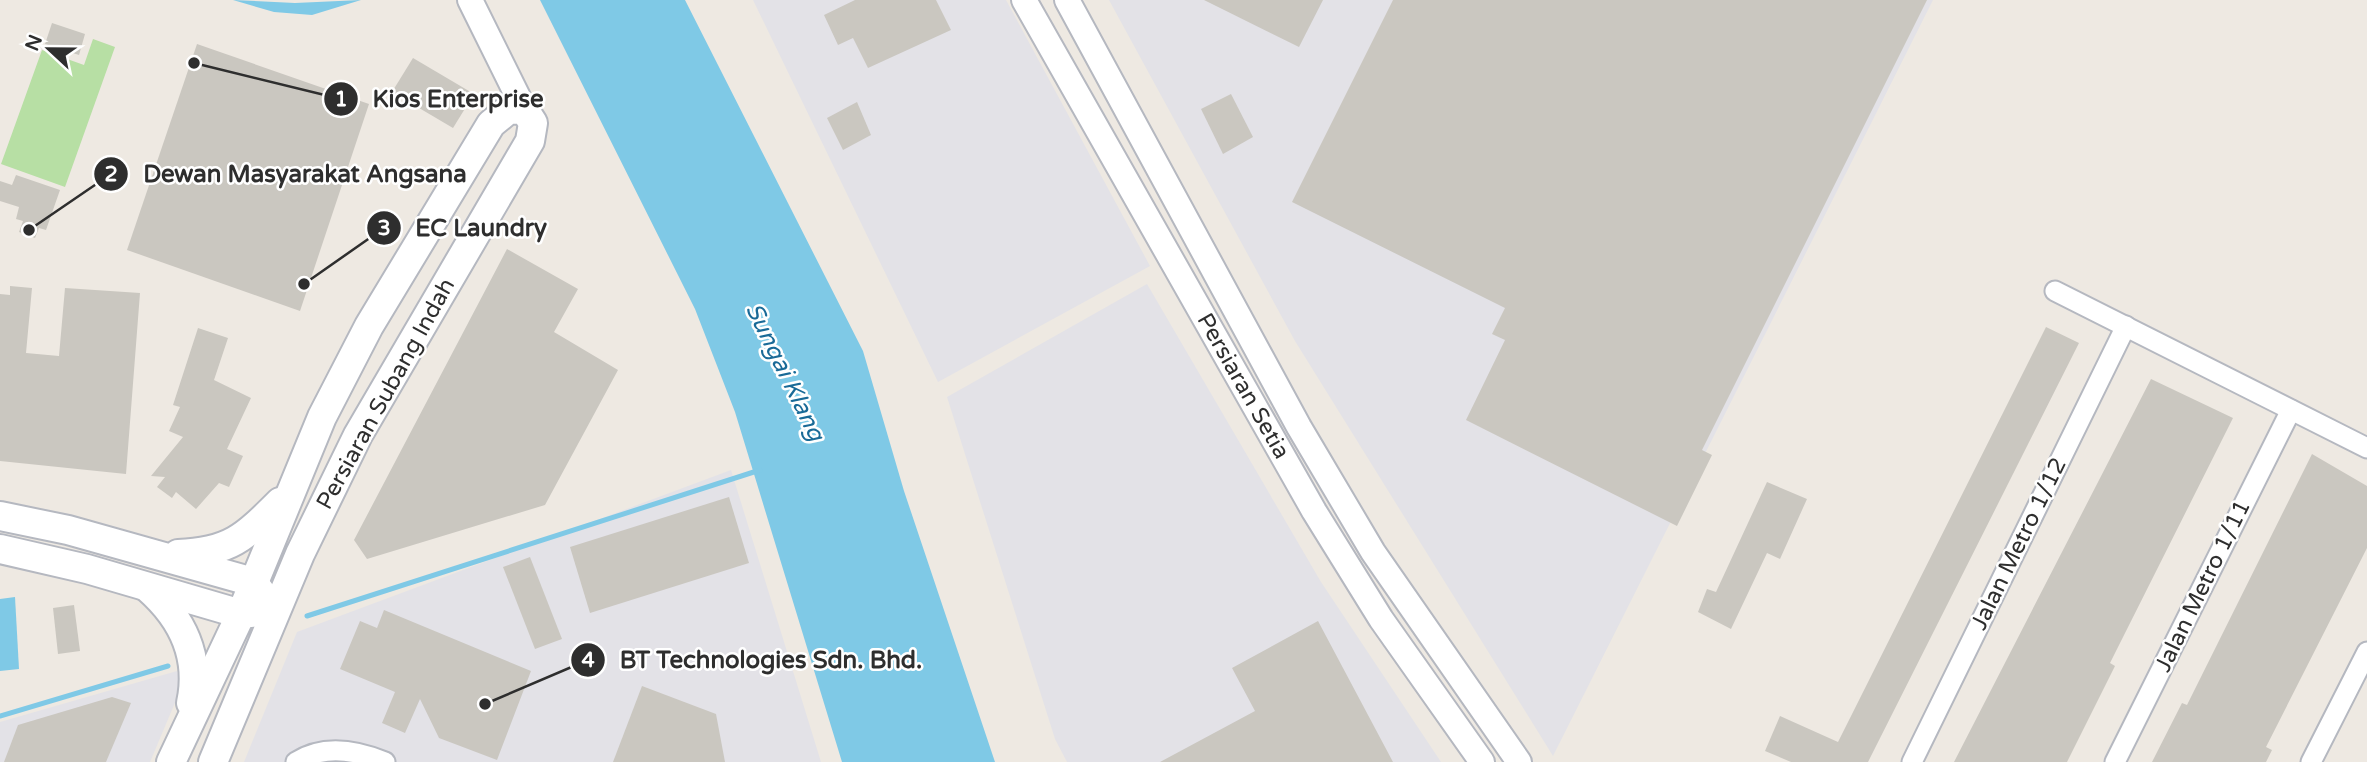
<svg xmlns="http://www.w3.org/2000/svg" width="2367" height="762" viewBox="0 0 2367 762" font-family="'Varela Round',sans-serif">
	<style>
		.industrial { fill: #e3e2e7 }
		.green { fill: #b7dfa4 }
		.water { fill: #7fc9e6 }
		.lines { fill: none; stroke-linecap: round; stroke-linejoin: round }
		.stream { stroke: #7fc9e6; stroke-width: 5 }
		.building { fill: #cac7c0 }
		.minor-casing { stroke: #b5b8c0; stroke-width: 23 }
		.tertiary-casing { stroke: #b5b8c0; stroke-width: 28 }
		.secondary-casing { stroke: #b5b8c0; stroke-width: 32 }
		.minor { stroke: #fff; stroke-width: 19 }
		.tertiary { stroke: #fff; stroke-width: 24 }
		.secondary { stroke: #fff; stroke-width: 28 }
		.labels { text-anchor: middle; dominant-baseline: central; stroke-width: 5; stroke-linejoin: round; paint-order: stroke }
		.street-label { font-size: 23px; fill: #2e2e2e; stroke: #fff }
		.water-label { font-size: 24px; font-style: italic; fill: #196a97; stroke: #fff }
		.leader { fill: none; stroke: #2e2e2e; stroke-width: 2.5 }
		.callout-dot { fill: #2e2e2e; stroke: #fff; stroke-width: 2.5 }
		.mark-label { font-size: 21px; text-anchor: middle; font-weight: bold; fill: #fff }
		.callout-label { font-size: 24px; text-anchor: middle; font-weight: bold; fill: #2e2e2e; stroke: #fff; stroke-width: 5; stroke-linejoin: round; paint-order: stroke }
	</style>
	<rect width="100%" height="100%" fill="#eee9e2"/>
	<g class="industrial">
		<polygon points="753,0 1006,0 1150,266 938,382"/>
		<polygon points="1109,0 1933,0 1553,756 1295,341"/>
		<polygon points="1147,284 1321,582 1441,762 1067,762 1055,739 947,397"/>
		<polygon points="731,470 821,762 244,762 297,632"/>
		<polygon points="177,671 182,686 150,762 0,762 0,722"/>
	</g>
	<polygon class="green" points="93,39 115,47 65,187 1,164 42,50 84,65"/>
	<g class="water">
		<polygon points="233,0 295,3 361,0 312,15 274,12"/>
		<polygon points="540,0 685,0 863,351 904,491 995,762 842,762 735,412 695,309"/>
		<polygon points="15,597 19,669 0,671 0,599"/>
	</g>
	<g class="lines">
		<g class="stream">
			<polyline points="307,616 760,470"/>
			<polyline points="0,716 168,666"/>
		</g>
	</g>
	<g class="building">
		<polygon points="855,0 936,0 951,30 868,68 853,38 838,45 824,15"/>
		<polygon points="1204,0 1323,0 1299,47"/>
		<polygon points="1393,0 1927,0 1702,450 1712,455 1677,526 1466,420 1505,340 1492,334 1505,308 1292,202"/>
		<polygon points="52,23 85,34 79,55 45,44"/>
		<polygon points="197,44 369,104 300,311 127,250"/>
		<polygon points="413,58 474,94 453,128 392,92"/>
		<polygon points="1231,94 1253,137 1223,154 1201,109"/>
		<polygon points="857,102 871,135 843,150 827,118"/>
		<polygon points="16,175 60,190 46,230 39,228 35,238 19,232 23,221 16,219 19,207 0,201 0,181 12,185"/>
		<polygon points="507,249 578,289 554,332 618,370 545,505 367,559 354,540"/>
		<polygon points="10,286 32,288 26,353 59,356 65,288 140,293 126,474 0,461 0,294 10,295"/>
		<polygon points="2046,327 2079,343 1868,762 1791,762 1765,751 1780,716 1838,742"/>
		<polygon points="198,328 228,338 214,380 251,398 227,449 243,456 229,487 219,483 196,509 176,492 172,498 157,487 165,477 151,476 183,437 169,431 180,407 173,405"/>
		<polygon points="2151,379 2233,418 2110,663 2115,666 2067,762 1954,762"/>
		<polygon points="2312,454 2367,486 2367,548 2266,747 2272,750 2266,762 2152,762 2182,703 2187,705"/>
		<polygon points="1767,482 1807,499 1780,559 1767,553 1731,629 1698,612 1707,589 1716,592"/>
		<polygon points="729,497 749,563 590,613 570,547"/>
		<polygon points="530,557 562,639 535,649 503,567"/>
		<polygon points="74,605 80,651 58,654 53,608"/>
		<polygon points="384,610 531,671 497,760 439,738 420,699 405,733 382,723 395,692 340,669 360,621 377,628"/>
		<polygon points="1318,621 1393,762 1160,762 1255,711 1232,668"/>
		<polygon points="642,686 716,714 725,762 613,762"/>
		<polygon points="112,697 131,703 106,762 4,762 18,725"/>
	</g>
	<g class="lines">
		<g class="minor-casing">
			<g id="minor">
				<polyline points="2055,291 2367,448"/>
				<path d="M296 762C324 744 356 750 385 762"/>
				<polyline points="1912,762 2126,326"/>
				<polyline points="2115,762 2291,410"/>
				<polyline points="2311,762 2367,652"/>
			</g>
		</g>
		<g class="tertiary-casing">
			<g id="tertiary">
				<polyline points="470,0 524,109"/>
				<path id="s1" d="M1024 0 1314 511 1381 619 1482 762"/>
				<polyline points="1067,0 1299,427 1373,552 1519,762"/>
			</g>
		</g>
		<g class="secondary-casing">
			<g id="secondary">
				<polyline points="0,516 68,530 253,582 265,598"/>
				<polyline points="0,549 87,569 241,614 259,612"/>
				<path d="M178 554C230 552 244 538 280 502"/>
				<path d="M148 588C182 618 201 657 191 703"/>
				<polyline points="171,762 241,614 322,417 369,326 491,124 508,110 524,109 533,123 530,141 358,435 300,554 213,762"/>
			</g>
		</g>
		<use href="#minor" class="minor"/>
		<use href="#tertiary" class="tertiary"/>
		<use href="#secondary" class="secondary"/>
	</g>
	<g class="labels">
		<g class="street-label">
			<text stroke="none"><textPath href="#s1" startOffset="444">Persiaran Setia</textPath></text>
			<text transform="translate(386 394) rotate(-61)">Persiaran Subang Indah</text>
			<text transform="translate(2019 544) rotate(-64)">Jalan Metro 1/12</text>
			<text transform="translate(2203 586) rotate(-64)">Jalan Metro 1/11</text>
		</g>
		<g class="water-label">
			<text transform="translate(785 372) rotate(64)">Sungai Klang</text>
		</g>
	</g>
	<path class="leader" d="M194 63L341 99M29 230L111 174M304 284L384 228M485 704L588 660"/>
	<g class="callout-dot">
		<circle cx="194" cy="63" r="7"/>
		<circle cx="29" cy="230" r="7"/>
		<circle cx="304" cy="284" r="7"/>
		<circle cx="485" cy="704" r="7"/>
		<circle cx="341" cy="99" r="18"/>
		<circle cx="111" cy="174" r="18"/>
		<circle cx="384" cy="228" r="18"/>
		<circle cx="588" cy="660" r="18"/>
	</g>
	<g class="mark-label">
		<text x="341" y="106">1</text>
		<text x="111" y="181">2</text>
		<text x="384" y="235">3</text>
		<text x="588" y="667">4</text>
	</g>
	<g class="callout-label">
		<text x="458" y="107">Kios Enterprise</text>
		<text x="305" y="182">Dewan Masyarakat Angsana</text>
		<text x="481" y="236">EC Laundry</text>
		<text x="771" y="668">BT Technologies Sdn. Bhd.</text>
	</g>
	<g transform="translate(49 49) rotate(292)" stroke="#ffffff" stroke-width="5" paint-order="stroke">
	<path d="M0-5L12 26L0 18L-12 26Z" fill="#2e2e2e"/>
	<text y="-10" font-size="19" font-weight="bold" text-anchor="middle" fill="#2e2e2e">N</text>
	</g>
</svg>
